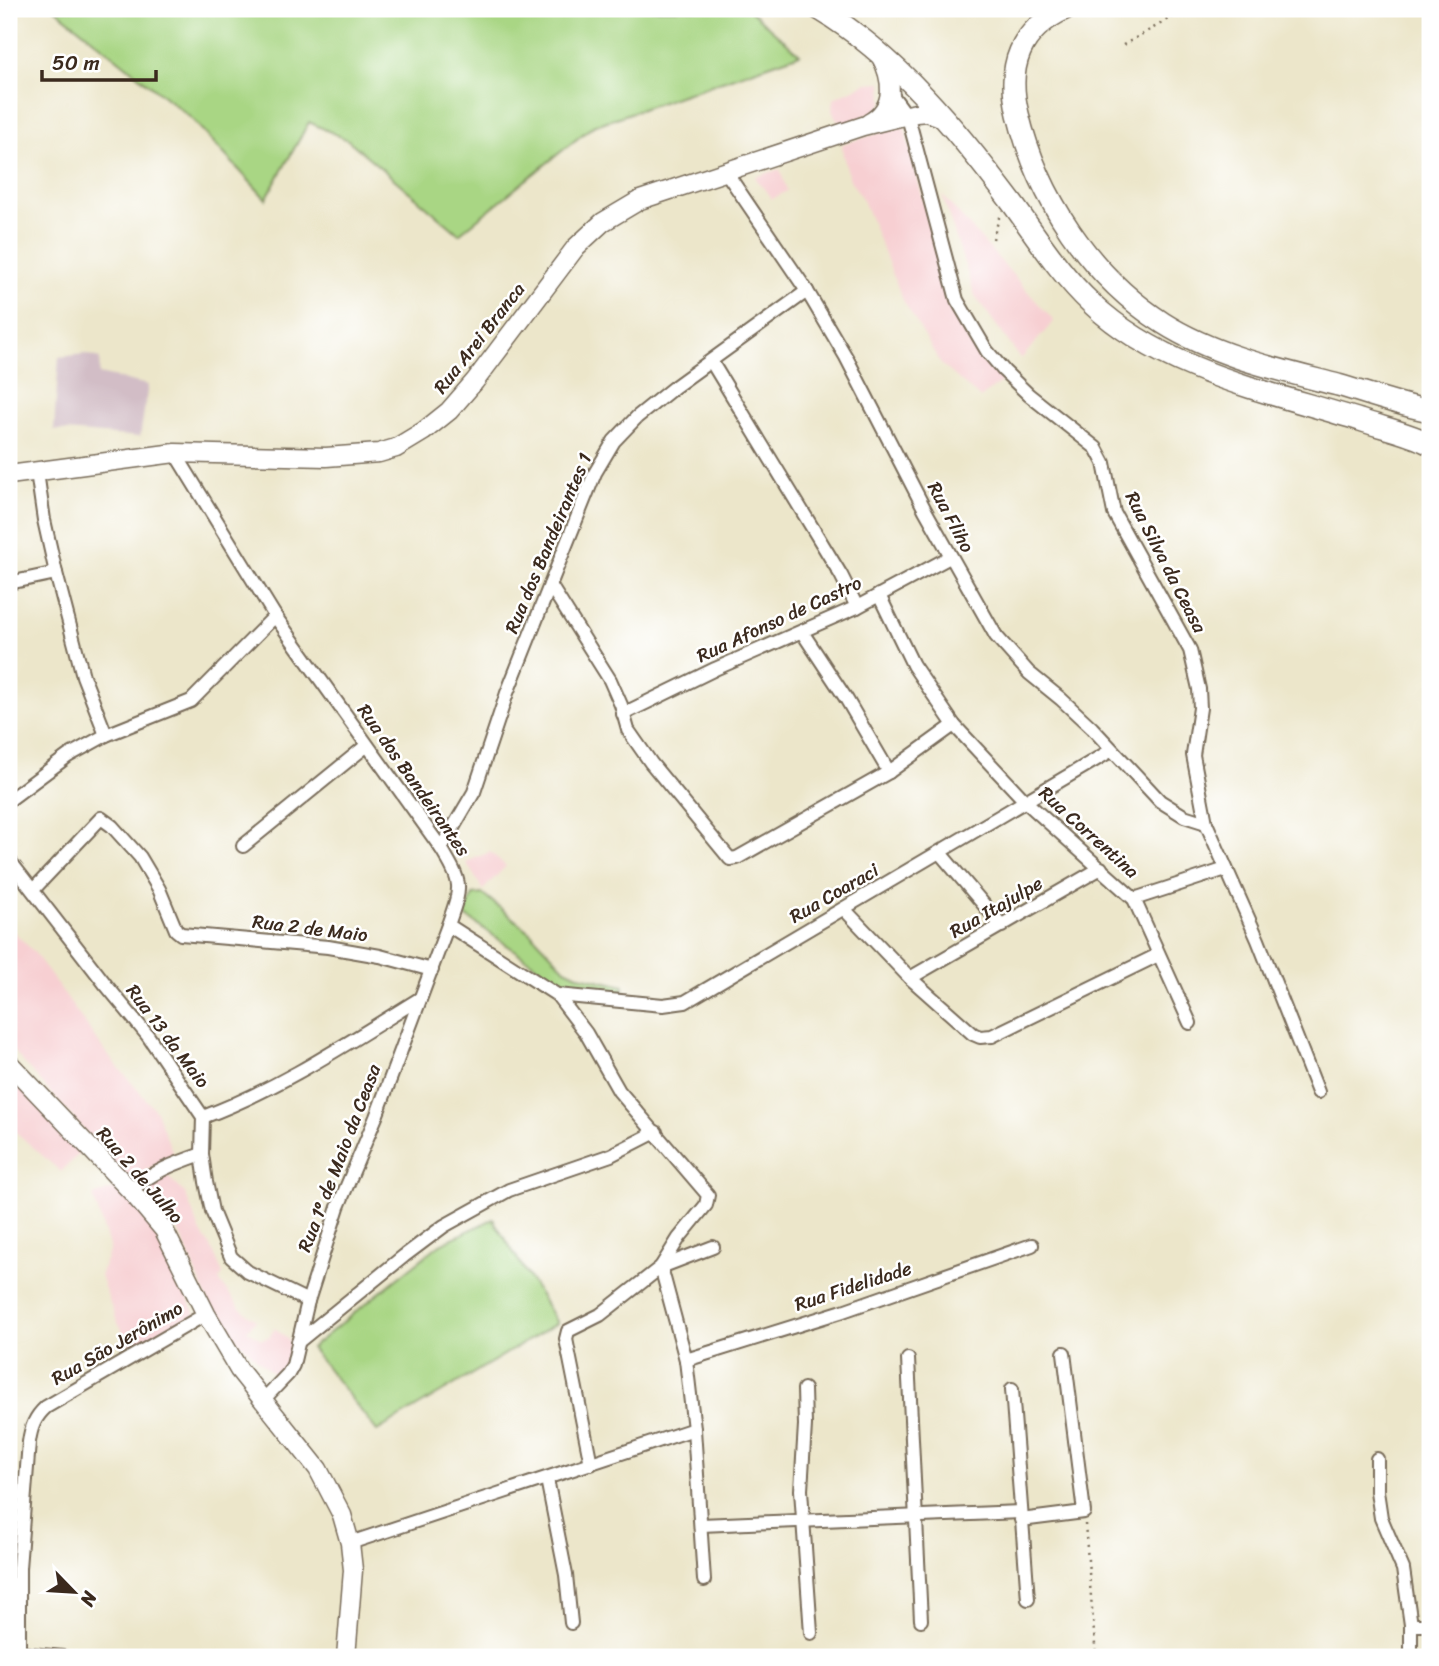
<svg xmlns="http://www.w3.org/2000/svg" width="1439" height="1666" viewBox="0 0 1439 1666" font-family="Sriracha,sans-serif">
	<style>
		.built { fill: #f7cfd2 }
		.industrial { fill: #d2bdc6 }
		.green { fill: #a9d684; stroke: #728051; stroke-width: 2 }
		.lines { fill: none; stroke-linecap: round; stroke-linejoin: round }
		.minor-casing { stroke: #796c5a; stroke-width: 16 }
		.secondary-casing { stroke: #796c5a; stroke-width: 21 }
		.trunk-casing { stroke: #796c5a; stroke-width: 24 }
		.path { stroke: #796c5a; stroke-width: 2.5; stroke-dasharray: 2 5; stroke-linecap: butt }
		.minor { stroke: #fff; stroke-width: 12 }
		.secondary { stroke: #fff; stroke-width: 18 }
		.trunk { stroke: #fff; stroke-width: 21 }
		.labels { text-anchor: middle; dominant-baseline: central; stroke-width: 5; stroke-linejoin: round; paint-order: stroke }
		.street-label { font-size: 19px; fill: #3b2a1e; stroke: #fff }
	</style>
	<rect width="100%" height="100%" fill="#fff"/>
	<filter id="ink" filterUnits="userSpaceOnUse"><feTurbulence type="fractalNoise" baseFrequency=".0143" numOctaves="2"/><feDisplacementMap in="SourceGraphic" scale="14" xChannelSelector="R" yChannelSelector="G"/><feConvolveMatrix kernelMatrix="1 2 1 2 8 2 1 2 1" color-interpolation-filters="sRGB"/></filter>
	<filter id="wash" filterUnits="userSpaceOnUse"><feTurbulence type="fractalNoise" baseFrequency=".00686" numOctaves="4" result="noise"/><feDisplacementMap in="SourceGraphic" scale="28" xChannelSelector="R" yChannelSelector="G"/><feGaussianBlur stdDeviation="1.57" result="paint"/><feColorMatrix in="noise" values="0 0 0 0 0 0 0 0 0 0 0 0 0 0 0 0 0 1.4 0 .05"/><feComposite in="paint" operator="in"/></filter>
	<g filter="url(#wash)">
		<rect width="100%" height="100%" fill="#ece6ca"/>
		<g class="built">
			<polygon points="882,82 883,102 876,111 841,127 832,111 834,98 867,83"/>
			<polygon points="904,126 951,306 970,343 1005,379 980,398 941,364 903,300 863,200 850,180 843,155 842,144"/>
			<polygon points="780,169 787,191 772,199 755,177"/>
			<polygon points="942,195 1054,321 1021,359 975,296"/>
			<polygon points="490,852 506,866 483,890 466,862"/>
			<polygon points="9,927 34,952 106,1053 156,1111 174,1156 146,1170 130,1182 9,1046"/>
			<polygon points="9,1075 82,1151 61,1172 9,1126"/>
			<polygon points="166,1175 185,1193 201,1233 211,1247 223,1274 219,1280 240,1308 256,1320 247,1330 261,1339 269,1337 275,1328 293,1344 288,1365 275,1376 227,1330 211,1307 177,1228 146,1190"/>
			<polygon points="117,1188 132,1202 153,1229 196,1314 132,1350 116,1319 100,1276 110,1249 93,1196"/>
		</g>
		<polygon class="industrial" points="85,354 100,358 99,374 148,385 140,437 54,430 59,357"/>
		<g class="green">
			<polygon points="55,9 748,9 800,54 593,126 459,234 348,140 309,122 266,199 190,117"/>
			<polygon points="483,894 531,933 565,969 580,976 624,986 622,996 564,985 464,915 473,895"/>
			<polygon points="493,1219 557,1323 377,1431 311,1348 440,1244"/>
		</g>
	</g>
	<g filter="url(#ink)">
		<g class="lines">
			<g class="minor-casing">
				<g id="minor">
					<polyline points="892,95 908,117 957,300 987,351 1004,371 1029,395 1096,448 1104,463 1114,513 1190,650 1199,689 1200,708 1193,755 1206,823 1258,940 1318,1092"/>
					<polyline points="726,172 807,291 846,357 925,510 996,636 1029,673 1061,699 1092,728 1160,801 1184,816 1206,823"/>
					<polyline points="711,361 841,575 857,607"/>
					<path d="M175 453 275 616 441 848C463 885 462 885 448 925L557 995 586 1033 619 1091 708 1195 706 1205 679 1238 661 1267"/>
					<polyline points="37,472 44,520 56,573 83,676 106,735"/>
					<polyline points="9,583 56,573"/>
					<polyline points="550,585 610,680 621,705 628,730 651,763 730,859 737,858 889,772 954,725"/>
					<polyline points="879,595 913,665 954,725 1026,802 1134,899 1190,1023"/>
					<polyline points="802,632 847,700 889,772"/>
					<polyline points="623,714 715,669 857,607 950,557"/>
					<polyline points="9,800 68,756 106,735 191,701 275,616"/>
					<polyline points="243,846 366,746"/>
					<polyline points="441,848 474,792 507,693 550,585 595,473 614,441 637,417 673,388 807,291"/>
					<polyline points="940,853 1002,926"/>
					<polyline points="9,860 106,985 148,1036 203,1117 202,1154 206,1182 212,1211 231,1257 248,1272 308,1301"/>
					<polyline points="33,890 101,818 112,826 140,857 159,889 176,930 181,934 328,947 380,956 432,970"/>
					<polyline points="1134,899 1226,869"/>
					<polyline points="844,909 910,978 973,1034 980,1037 992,1036 1158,955"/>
					<polyline points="910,978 1101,868"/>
					<polyline points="557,995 663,1005 685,1002 1112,750"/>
					<path d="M203 1117C281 1088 349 1042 419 999"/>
					<path d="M131 1191C151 1172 176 1163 202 1154"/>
					<polyline points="661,1267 686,1360 694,1429 704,1580"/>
					<polyline points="298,1342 404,1256 444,1226 509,1190 611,1155 656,1132"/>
					<polyline points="908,1359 921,1620"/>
					<polyline points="686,1360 840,1312 1032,1245"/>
					<polyline points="804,1389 805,1425 801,1490 811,1633"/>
					<polyline points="1012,1389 1028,1599"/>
					<polyline points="264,1399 288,1374 293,1365 308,1301 338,1207 376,1117 448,925"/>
					<polyline points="1377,1459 1377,1491 1381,1518 1403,1569 1411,1625 1411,1657"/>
					<polyline points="591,1464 566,1339 568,1331 600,1315 661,1267 713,1247"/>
					<polyline points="547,1479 566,1575 571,1623"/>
					<polyline points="1021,1520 1084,1512 1064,1353"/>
					<polyline points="701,1525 1021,1512"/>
					<polyline points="350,1543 694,1429"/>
					<polyline points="1411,1625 1430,1625"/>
					<polyline points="9,1652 63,1657"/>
					<path d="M19 1652V1568L29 1442C31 1427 35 1417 46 1407L206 1314"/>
				</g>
			</g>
			<g class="secondary-casing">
				<g id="secondary">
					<path d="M869 123C897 108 893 79 880 55"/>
					<polyline points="9,475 175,453 326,457 379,453 396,448 424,431 449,411 475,381 576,247 603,222 640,200 863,126 916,113 927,112 944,118"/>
					<polyline points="9,1063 131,1191 164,1230 206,1314 239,1370 318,1469 342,1515 350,1543 353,1570 346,1657"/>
				</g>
			</g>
			<g class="trunk-casing">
				<g id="trunk">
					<path d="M819 9C897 56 958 131 1012 203 1037 237 1060 274 1091 303 1164 372 1267 391 1360 420 1383 428 1409 433 1430 444"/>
					<path d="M1065 9C1020 30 1006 66 1018 114 1038 197 1090 276 1163 323 1215 356 1280 370 1338 385 1369 394 1399 405 1430 411"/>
				</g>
			</g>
			<g class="path">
				<polyline points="1123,45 1185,10 1195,9"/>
				<polyline points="993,239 999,218 997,215"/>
				<polyline points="1085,1524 1096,1657"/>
			</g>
			<use href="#minor" class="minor"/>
			<use href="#secondary" class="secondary"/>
			<use href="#trunk" class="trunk"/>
		</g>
	</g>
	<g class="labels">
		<g class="street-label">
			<text transform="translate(479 338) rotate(-52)">Rua Arei Branca</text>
			<text transform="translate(951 517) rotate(62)">Rua Fliho</text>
			<text transform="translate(548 543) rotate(-67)">Rua dos Bandeirantes 1</text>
			<text transform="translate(1166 562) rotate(63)">Rua Silva da Ceasa</text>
			<text transform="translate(779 619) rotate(-25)">Rua Afonso de Castro</text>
			<text transform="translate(414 780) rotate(55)">Rua dos Bandeirantes</text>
			<text transform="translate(1089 832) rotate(42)">Rua Correntina</text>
			<text transform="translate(834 893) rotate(-30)">Rua Coaraci</text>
			<text transform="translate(996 907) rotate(-30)">Rua Itajulpe</text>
			<text transform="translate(310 928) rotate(7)">Rua 2 de Maio</text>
			<text transform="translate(168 1036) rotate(53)">Rua 13 da Maio</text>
			<text transform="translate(339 1158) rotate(-69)">Rua 1º de Maio da Ceasa</text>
			<text transform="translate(140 1175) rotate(49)">Rua 2 de Julho</text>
			<text transform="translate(853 1286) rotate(-18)">Rua Fidelidade</text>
			<text transform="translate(117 1343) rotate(-30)">Rua São Jerônimo</text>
		</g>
	</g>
	<rect width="1439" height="1666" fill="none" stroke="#fff" stroke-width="35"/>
	<g transform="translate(74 1592) rotate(115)" stroke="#ffffff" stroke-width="5" paint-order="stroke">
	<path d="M0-5L12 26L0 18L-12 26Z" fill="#3b2a1e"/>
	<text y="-10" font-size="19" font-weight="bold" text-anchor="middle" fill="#3b2a1e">N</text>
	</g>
	<path d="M42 70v10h114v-10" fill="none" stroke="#3b2a1e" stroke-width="3.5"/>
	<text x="52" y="70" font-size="21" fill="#3b2a1e" stroke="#ffffff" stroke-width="5" paint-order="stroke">50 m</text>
</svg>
